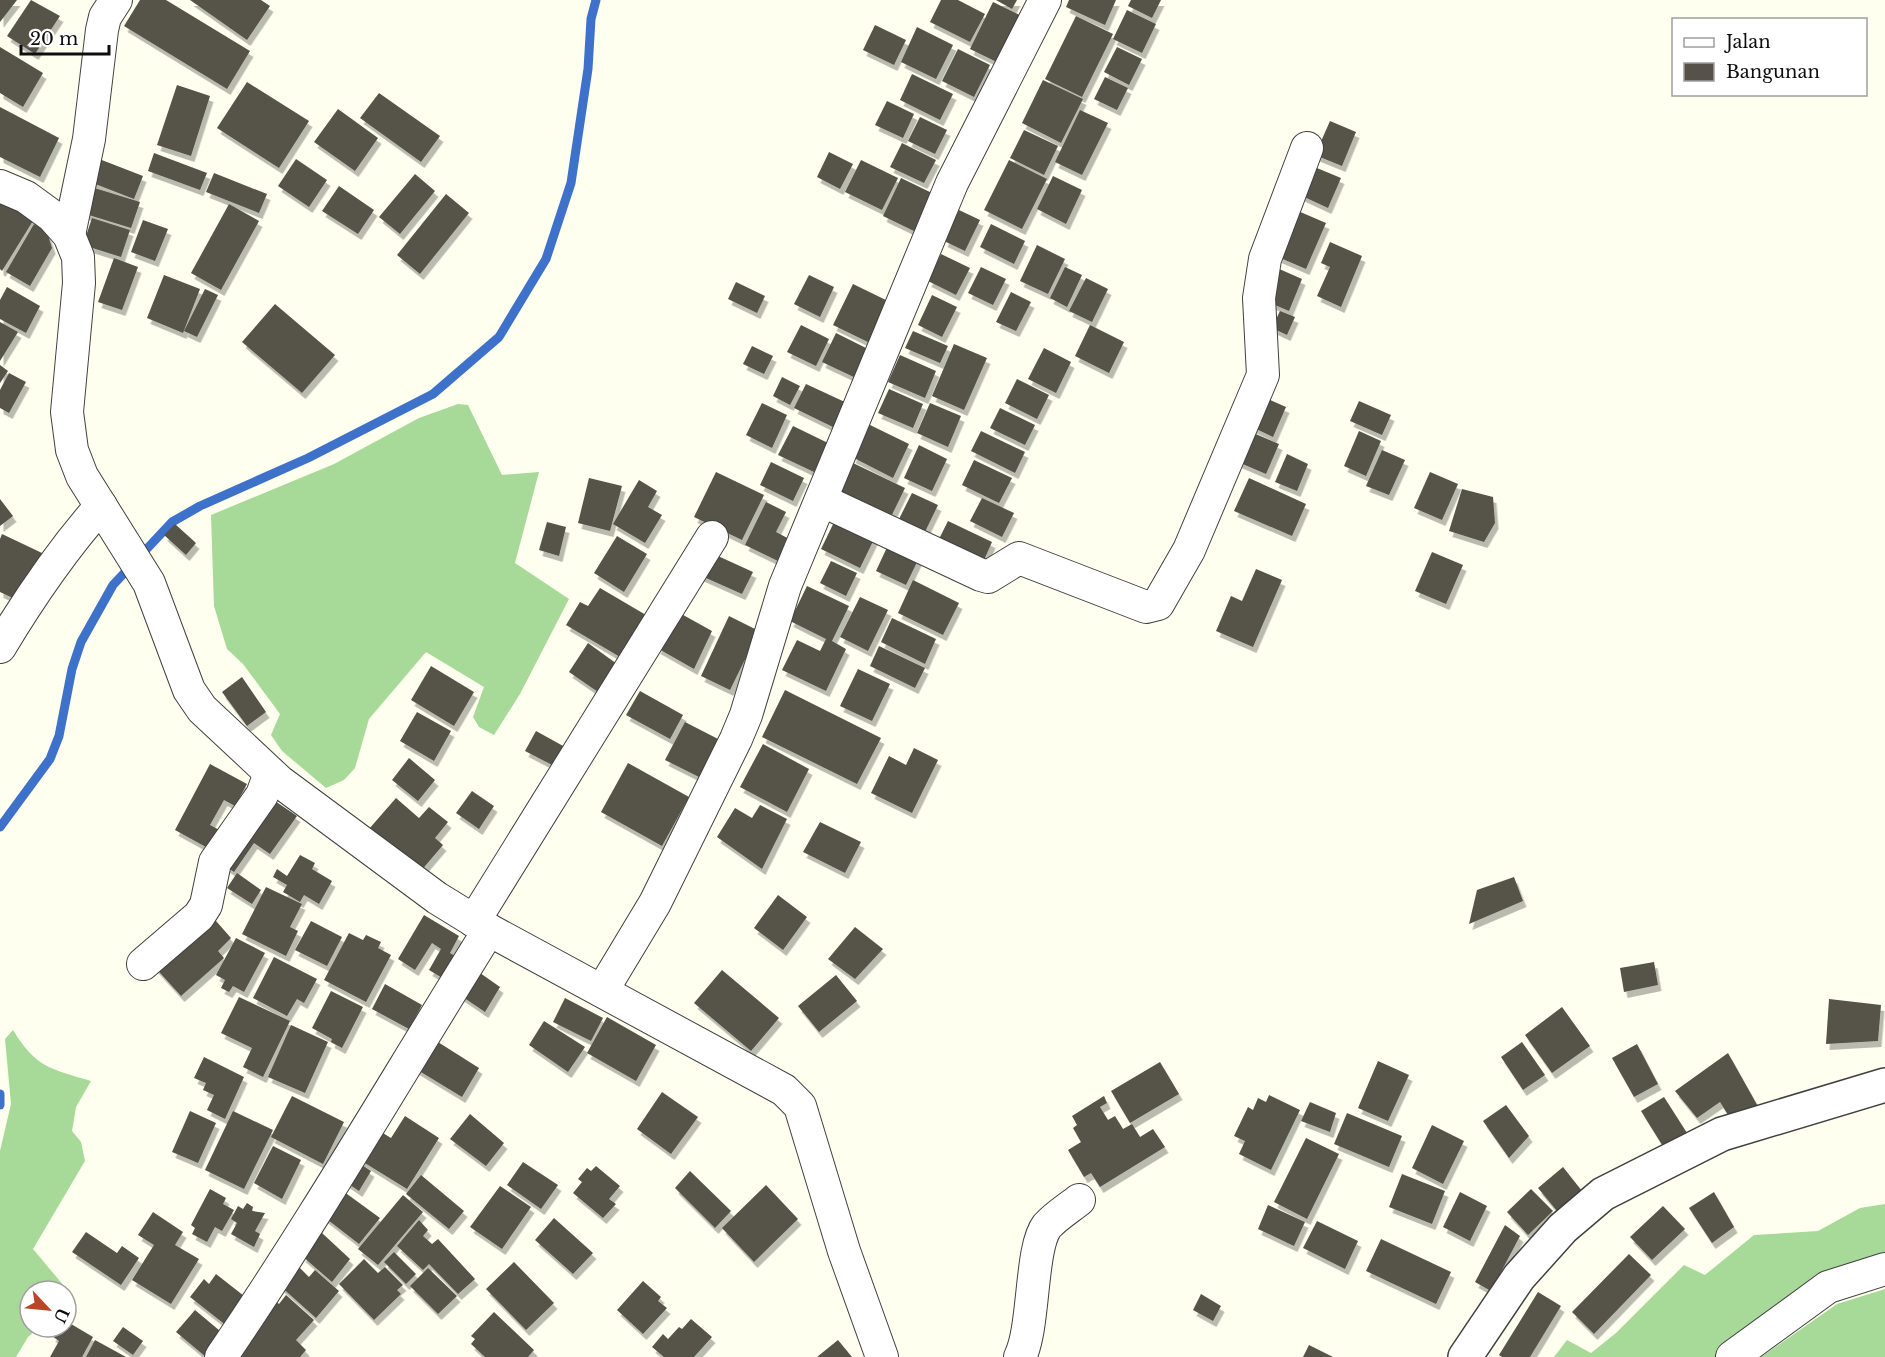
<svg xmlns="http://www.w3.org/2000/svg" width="1885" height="1357" viewBox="0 0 1885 1357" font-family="'Libre Baskerville',serif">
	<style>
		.forest { fill: #a7d999 }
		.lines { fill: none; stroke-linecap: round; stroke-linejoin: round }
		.stream { stroke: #3e72ca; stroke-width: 9 }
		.building { fill: #56524a; filter: url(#shadow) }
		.minor-casing { stroke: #414141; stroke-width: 34 }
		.tertiary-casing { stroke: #414141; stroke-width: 36 }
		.minor { stroke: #fff; stroke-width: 32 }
		.tertiary { stroke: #fff; stroke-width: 33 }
	</style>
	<defs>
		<filter id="shadow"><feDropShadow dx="3.5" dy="6" stdDeviation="0" flood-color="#0004"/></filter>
	</defs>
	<rect width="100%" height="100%" fill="#feffef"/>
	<g class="forest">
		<polygon points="458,404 468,405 502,475 539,472 515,563 569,599 520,694 494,735 479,727 473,717 484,687 426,652 369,719 355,768 344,780 326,788 282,751 271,735 280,714 243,664 227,649 214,606 211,515 334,464 419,418"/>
		<path d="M13 1030C36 1068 51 1069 91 1081L76 1107 72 1131 81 1142 85 1161 33 1249 64 1286 63 1291H30V1327H39L28 1337 16 1357H0V1151L11 1104 5 1039Z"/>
		<polygon points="1885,1204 1885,1264 1725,1357 1554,1357 1567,1340 1591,1353 1616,1333 1684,1265 1705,1275 1754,1235 1818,1231 1860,1208"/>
		<polygon points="1885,1289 1885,1357 1761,1357 1837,1304"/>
	</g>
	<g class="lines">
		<g class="stream">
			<polyline points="0,827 50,759 59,736 72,669 81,642 113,585 172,522 200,506 308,458 433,394 499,337 546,259 571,183 588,69 591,19 596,0"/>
			<polyline points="0,1094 0,1105"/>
		</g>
	</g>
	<g class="building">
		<polygon points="0,0 17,0 0,22"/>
		<polygon points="31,0 60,16 35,54 7,36"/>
		<polygon points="140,0 166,0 250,51 227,89 124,26"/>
		<polygon points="190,0 261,0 270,6 247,40"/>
		<polygon points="941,0 958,0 985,14 970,42 930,22"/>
		<polygon points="996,0 1017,0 1012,9"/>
		<polygon points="1069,0 1116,0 1105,25 1066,7"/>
		<polygon points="1131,0 1161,0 1152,18 1128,6"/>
		<polygon points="993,2 1030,20 1007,67 970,49"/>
		<polygon points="1127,10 1156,24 1142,53 1113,39"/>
		<polygon points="1076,16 1113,34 1082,97 1045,79"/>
		<polygon points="875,25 906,40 894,65 863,50"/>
		<polygon points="917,27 953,45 936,79 901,62"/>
		<polygon points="0,47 43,73 23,107 0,93"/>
		<polygon points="1117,47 1142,59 1129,85 1104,72"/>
		<polygon points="958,49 990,65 974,97 942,81"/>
		<polygon points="912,74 953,94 940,120 900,100"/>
		<polygon points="1105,77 1128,88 1117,110 1094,99"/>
		<polygon points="1043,80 1083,99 1061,143 1022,123"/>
		<polygon points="247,82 309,121 279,168 217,128"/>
		<polygon points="177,85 210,96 191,156 157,145"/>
		<polygon points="379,93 440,136 421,162 360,118"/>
		<polygon points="887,101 914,114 903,138 875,125"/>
		<polygon points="0,107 59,138 40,177 0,157"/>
		<polygon points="338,109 378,138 355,171 314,142"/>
		<polygon points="1080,110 1108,123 1082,175 1055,162"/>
		<polygon points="920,117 947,130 935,154 908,141"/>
		<polygon points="1330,121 1356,132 1342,166 1315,155"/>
		<polygon points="1024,130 1058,146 1044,175 1010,158"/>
		<polygon points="902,143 936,160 924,183 890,167"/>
		<polygon points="829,152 853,164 840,189 817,177"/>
		<polygon points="154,153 207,173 200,190 148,171"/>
		<polygon points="94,157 143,176 134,199 85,180"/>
		<polygon points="296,159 327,180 309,207 278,186"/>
		<polygon points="861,160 898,178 882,210 845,192"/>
		<polygon points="1009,160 1047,179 1022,229 984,210"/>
		<polygon points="1312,166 1341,178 1328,208 1300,195"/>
		<polygon points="214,173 267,194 259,213 206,192"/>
		<polygon points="415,174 435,191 400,234 379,217"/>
		<polygon points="1053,176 1082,190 1066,224 1037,209"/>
		<polygon points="901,178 934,194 916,232 883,216"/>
		<polygon points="88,186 140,202 131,228 79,212"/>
		<polygon points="339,186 374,210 358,234 322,211"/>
		<polygon points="446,194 469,213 420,274 397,255"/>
		<polygon points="0,198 36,216 2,271 0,269"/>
		<polygon points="229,204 259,221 221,290 191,273"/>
		<polygon points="959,210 980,220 965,251 944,241"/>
		<polygon points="1298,211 1326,223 1306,269 1278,257"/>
		<polygon points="92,218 130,230 121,257 83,245"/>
		<polygon points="143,220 168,229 155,261 131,252"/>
		<polygon points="34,224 47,232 52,248 30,286 6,272"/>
		<polygon points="991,224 1025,241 1014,264 980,247"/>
		<polygon points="1330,242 1362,256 1341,307 1317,296 1330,267 1321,263"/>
		<polygon points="1037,245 1065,259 1048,294 1020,281"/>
		<polygon points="941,254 970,268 956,295 928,281"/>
		<polygon points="114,258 138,267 122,310 98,302"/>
		<polygon points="981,267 1006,279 993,305 968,293"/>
		<polygon points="1065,267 1082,275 1067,307 1050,298"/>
		<polygon points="1277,268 1302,279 1289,311 1263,300"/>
		<polygon points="164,275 200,289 183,333 147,318"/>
		<polygon points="809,275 834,287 820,317 794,304"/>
		<polygon points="1086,278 1108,289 1092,322 1069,311"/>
		<polygon points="736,282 765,296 757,313 728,299"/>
		<polygon points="853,284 892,303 872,344 833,325"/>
		<polygon points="7,287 40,306 26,333 0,319 0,300"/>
		<polygon points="205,289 218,295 197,337 184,331"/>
		<polygon points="1011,292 1031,302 1016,331 996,322"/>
		<polygon points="932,295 957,307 942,337 918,325"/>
		<polygon points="275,304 335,355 302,393 242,342"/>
		<polygon points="1280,311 1295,317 1287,335 1272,328"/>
		<polygon points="0,322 18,332 0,361"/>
		<polygon points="801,325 829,339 816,366 787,352"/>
		<polygon points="1090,325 1124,342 1109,373 1075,356"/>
		<polygon points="913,331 948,346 940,363 905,348"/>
		<polygon points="836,333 872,351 858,379 822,362"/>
		<polygon points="954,344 987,358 964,410 932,396"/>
		<polygon points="752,346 773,356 764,374 743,364"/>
		<polygon points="1044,348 1071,362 1056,393 1028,379"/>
		<polygon points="900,355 936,371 925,398 888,382"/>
		<polygon points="0,365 8,371 0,383"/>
		<polygon points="9,373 26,382 9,413 0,408 0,390"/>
		<polygon points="782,377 800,386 790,405 773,396"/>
		<polygon points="1017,379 1049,395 1037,419 1005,403"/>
		<polygon points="806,384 847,403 835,428 794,408"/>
		<polygon points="889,389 923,404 913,428 878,413"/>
		<polygon points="1261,396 1286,407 1273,437 1248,425"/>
		<polygon points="1359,401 1391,415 1382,435 1350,421"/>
		<polygon points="762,403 787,415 772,448 746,435"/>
		<polygon points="930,403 961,416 948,447 917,433"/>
		<polygon points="1000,408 1035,425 1025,445 990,428"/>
		<polygon points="868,424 909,444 893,478 852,457"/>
		<polygon points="793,426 828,443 814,472 778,455"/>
		<polygon points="981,431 1025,452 1015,473 971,451"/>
		<polygon points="1359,431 1381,441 1366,476 1344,466"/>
		<polygon points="1251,432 1279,444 1266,474 1238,462"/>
		<polygon points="919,445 947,459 932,491 904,478"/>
		<polygon points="1382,450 1405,460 1389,495 1366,486"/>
		<polygon points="1287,454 1308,464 1297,491 1275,482"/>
		<polygon points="974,460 1012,478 999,503 962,485"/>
		<polygon points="771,462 804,478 793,501 760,485"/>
		<polygon points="853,463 905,488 888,523 836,498"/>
		<polygon points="716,472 764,495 742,540 694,517"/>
		<polygon points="1430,472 1458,484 1442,520 1414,508"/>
		<polygon points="589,478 622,486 610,531 578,523"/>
		<polygon points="1249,478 1306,504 1292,536 1234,511"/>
		<polygon points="639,480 657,491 648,507 662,515 645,543 613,524"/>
		<polygon points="1462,489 1493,497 1495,523 1484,542 1449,531"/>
		<polygon points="912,493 938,505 922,538 896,525"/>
		<polygon points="982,498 1014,513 1002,537 970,521"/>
		<polygon points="0,499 13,516 0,526"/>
		<polygon points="766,502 786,512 776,532 795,542 784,564 745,545"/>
		<polygon points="840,510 879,529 860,568 821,549"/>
		<polygon points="948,521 992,542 980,569 935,547"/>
		<polygon points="547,522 566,527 559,556 539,550"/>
		<polygon points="175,524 196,543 186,555 164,535"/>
		<polygon points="2,534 42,553 19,601 0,592 0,539"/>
		<polygon points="617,536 647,554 624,592 594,573"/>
		<polygon points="889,543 919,558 906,585 876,571"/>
		<polygon points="707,551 753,572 742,594 697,574"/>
		<polygon points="1432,552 1463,565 1446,604 1415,591"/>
		<polygon points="831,561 857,573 846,596 820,583"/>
		<polygon points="1256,569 1282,580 1253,647 1216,631 1231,596 1242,601"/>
		<polygon points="913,580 959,603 943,635 898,613"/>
		<polygon points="807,586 849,606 832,641 846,649 826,691 782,670 797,640 820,651 826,639 790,621"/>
		<polygon points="600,588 646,615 620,657 566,625 580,602 588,606"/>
		<polygon points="860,597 888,610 868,651 840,637"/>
		<polygon points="676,611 712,631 694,669 657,648"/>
		<polygon points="729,616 759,631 730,690 701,676"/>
		<polygon points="892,618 936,639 925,664 881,642"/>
		<polygon points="588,643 617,664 598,692 569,672"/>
		<polygon points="879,646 925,668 915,688 870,666"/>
		<polygon points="431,666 474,692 454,726 411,700"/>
		<polygon points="858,669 890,684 872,721 840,706"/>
		<polygon points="242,677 266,712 247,726 222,692"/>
		<polygon points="785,690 881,738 857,784 762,737"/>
		<polygon points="640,691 683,715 670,739 626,715"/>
		<polygon points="417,712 451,731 434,761 400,741"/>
		<polygon points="685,722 720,740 701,778 665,760"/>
		<polygon points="536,731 565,747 554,766 525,751"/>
		<polygon points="763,744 809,769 787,812 740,787"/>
		<polygon points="914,748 938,760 912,813 871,793 889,756 906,765"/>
		<polygon points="409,758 435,780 418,801 392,780"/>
		<polygon points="628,763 689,797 662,846 601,812"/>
		<polygon points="210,764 247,784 235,806 224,800 210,825 225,833 215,852 175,830"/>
		<polygon points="472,791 494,806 479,829 456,813"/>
		<polygon points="269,797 297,816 270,854 254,843 234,872 224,865"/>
		<polygon points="396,798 419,818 429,807 448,822 435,838 443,845 420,872 369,829"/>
		<polygon points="760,805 787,819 762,869 717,837 735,808 752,818"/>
		<polygon points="820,822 861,842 845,873 803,852"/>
		<polygon points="300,855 315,863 312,869 332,881 319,904 304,895 300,902 283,892 287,885 273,877 277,869 287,876"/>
		<polygon points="237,873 261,890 252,904 227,888"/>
		<polygon points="1514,877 1523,901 1469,924 1477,890"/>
		<polygon points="266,887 302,904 290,927 298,931 286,956 242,934"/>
		<polygon points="778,895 807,917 783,950 754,928"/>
		<polygon points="209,913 231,938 218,951 224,958 181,996 152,964"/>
		<polygon points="424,915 459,936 450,953 462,960 449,982 429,970 441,949 432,943 415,970 398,959"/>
		<polygon points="311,921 342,937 327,966 295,950"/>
		<polygon points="855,927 883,949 855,979 828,959"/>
		<polygon points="349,933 363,940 366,935 381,942 378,948 391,955 366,1002 324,980"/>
		<polygon points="236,938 265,953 244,992 233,986 229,992 221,988 225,980 216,975"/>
		<polygon points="274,957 317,979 304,1003 297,999 287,1016 253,998"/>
		<polygon points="1654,962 1658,985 1624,992 1620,968"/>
		<polygon points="473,968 500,987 485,1012 457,993"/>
		<polygon points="722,970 779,1018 751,1051 694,1003"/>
		<polygon points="836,975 857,1001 819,1032 798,1006"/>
		<polygon points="385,984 422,1005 409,1029 372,1009"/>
		<polygon points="331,991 363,1007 342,1048 331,1042 332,1039 312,1028"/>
		<polygon points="239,997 290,1021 263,1077 243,1067 252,1048 221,1033"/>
		<polygon points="565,998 603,1018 591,1041 553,1022"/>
		<polygon points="1829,999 1881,1005 1878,1041 1826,1044"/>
		<polygon points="1562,1007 1590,1046 1552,1073 1525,1035"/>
		<polygon points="607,1017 656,1045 636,1081 587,1053"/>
		<polygon points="544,1021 585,1047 568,1072 529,1045"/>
		<polygon points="291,1025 328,1042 305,1093 268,1077"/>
		<polygon points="430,1037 479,1068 462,1097 411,1066"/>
		<polygon points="1522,1042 1545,1075 1523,1090 1501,1057"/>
		<polygon points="1637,1044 1658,1084 1634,1097 1612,1058"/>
		<polygon points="1728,1053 1760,1110 1735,1126 1720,1102 1697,1118 1675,1091"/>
		<polygon points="204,1057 244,1077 225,1119 207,1110 214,1095 203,1090 206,1083 194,1078"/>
		<polygon points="1378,1061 1409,1075 1388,1121 1358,1108"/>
		<polygon points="1160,1062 1179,1094 1130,1123 1111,1091"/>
		<polygon points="662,1092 698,1117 671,1154 637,1129"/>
		<polygon points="1269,1095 1300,1110 1271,1170 1239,1154 1245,1141 1234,1136 1248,1107 1253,1110 1258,1098 1266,1102"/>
		<polygon points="292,1096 344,1122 323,1164 271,1137"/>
		<polygon points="1104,1096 1107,1103 1100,1107 1108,1120 1115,1116 1123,1129 1132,1124 1140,1137 1153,1129 1165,1147 1100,1187 1091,1173 1084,1177 1068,1150 1081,1142 1073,1128 1077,1125 1072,1116"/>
		<polygon points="1664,1097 1687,1133 1664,1148 1641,1111"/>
		<polygon points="1310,1102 1336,1113 1330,1132 1301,1121"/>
		<polygon points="1506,1105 1529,1136 1509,1158 1483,1121"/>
		<polygon points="190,1111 216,1123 198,1163 172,1152"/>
		<polygon points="233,1111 273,1130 244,1189 205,1170"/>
		<polygon points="1347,1113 1402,1136 1389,1167 1334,1144"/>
		<polygon points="470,1114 504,1143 486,1166 450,1139"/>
		<polygon points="405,1116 439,1138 407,1189 360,1160 378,1130 391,1138"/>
		<polygon points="1432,1125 1464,1141 1443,1184 1412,1168"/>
		<polygon points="1306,1138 1339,1154 1307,1219 1274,1202"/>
		<polygon points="273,1146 301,1160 282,1199 254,1183"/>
		<polygon points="353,1159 371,1171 359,1191 340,1178"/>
		<polygon points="523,1162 558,1185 541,1209 507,1185"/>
		<polygon points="596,1166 620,1186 609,1199 616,1204 603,1218 573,1193 582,1182 578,1179 587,1168 591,1171"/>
		<polygon points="1563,1167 1582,1191 1557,1211 1538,1188"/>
		<polygon points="690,1171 731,1211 715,1228 675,1188"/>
		<polygon points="1402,1174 1445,1191 1432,1224 1389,1207"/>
		<polygon points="421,1175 464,1211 449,1229 406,1194"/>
		<polygon points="766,1185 798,1219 754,1262 722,1228"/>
		<polygon points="336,1186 380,1218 359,1244 319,1213"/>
		<polygon points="500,1186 531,1207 502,1249 470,1227"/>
		<polygon points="210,1189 226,1198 223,1204 234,1210 222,1231 215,1227 207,1242 192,1234 195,1228 191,1225"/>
		<polygon points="1531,1189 1553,1211 1528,1235 1507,1212"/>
		<polygon points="1460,1192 1487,1206 1470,1241 1443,1227"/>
		<polygon points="1714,1192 1734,1227 1712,1243 1689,1208"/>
		<polygon points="403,1195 423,1212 378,1265 358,1249"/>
		<polygon points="247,1203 253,1207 252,1211 265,1213 255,1231 260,1234 254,1247 231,1234 237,1223 231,1219 238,1206 243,1209"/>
		<polygon points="1268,1205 1305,1222 1294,1246 1258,1229"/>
		<polygon points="1663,1206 1685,1229 1652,1260 1630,1237"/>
		<polygon points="153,1212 183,1232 175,1245 199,1259 171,1304 132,1280 154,1245 138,1235"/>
		<polygon points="554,1218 593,1253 573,1274 535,1240"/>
		<polygon points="419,1220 428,1230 423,1236 432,1244 438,1239 475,1279 458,1294 429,1264 423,1270 397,1246"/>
		<polygon points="1317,1221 1358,1241 1345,1269 1303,1248"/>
		<polygon points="1505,1225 1520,1236 1491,1291 1475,1282"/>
		<polygon points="86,1232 117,1253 122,1246 139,1258 121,1285 72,1252"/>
		<polygon points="322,1233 350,1259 332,1282 302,1256"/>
		<polygon points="1381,1239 1451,1272 1436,1304 1366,1271"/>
		<polygon points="394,1252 416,1274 406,1284 384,1262"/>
		<polygon points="1629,1254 1651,1275 1594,1334 1572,1312"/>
		<polygon points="364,1259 378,1273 385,1267 403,1285 397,1290 401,1294 374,1320 339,1284"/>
		<polygon points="514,1262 554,1303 526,1330 486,1289"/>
		<polygon points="297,1265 309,1277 315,1270 339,1291 316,1318 279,1285"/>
		<polygon points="428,1268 457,1296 438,1314 410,1286"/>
		<polygon points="216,1274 253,1303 232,1330 190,1297 204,1279 209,1284"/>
		<polygon points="643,1281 661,1297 658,1301 667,1308 643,1334 617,1310"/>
		<polygon points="1538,1292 1561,1306 1530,1357 1502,1357 1499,1355"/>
		<polygon points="1201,1294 1221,1306 1213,1321 1193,1310"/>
		<polygon points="286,1295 314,1320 296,1340 306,1350 300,1357 236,1357 274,1299 279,1304"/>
		<polygon points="195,1310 226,1336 206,1357 176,1332"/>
		<polygon points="494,1312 534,1350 528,1357 485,1357 471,1344 475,1339 471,1336"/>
		<polygon points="691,1319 712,1337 694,1357 664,1357 652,1347 663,1334 668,1339 679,1327 682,1329"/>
		<polygon points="66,1321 93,1337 82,1357 50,1357 59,1341 52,1336 57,1327 66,1327"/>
		<polygon points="123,1327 143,1341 133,1355 113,1341"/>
		<polygon points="95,1340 126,1357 86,1357"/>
		<polygon points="838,1340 852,1357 817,1357"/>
		<polygon points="1309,1345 1333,1357 1303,1357"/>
	</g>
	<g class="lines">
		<g class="minor-casing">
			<g id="minor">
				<polyline points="0,186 26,197 52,216 69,235 78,257 79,283 67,412 72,450 82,476 149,583 189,690 202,709 279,781 437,898 489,930 784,1090 800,1106 844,1251 882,1357"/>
				<polyline points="69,235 89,139 102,30 105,17 116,0"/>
				<polyline points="821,500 981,575 988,577 1019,558 1146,607 1158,604 1189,550 1263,375 1259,298 1265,259 1307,148"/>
				<path d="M0 647C30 597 62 550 101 506"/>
				<polyline points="474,921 712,537"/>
				<polyline points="143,964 199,916 206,905 215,862 262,795 270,773"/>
				<polyline points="602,991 655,903 736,739 746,715 785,586 952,183 1045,0"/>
				<path d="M221 1357C316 1218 400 1072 489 930"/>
				<path d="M1020 1357C1035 1327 1030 1248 1047 1226 1056 1216 1069 1208 1079 1200"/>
				<polyline points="1732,1357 1828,1287 1885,1269"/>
			</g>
		</g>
		<g class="tertiary-casing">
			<polyline id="tertiary" points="1465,1357 1519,1277 1563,1228 1603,1194 1722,1134 1885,1085"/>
		</g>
		<use href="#minor" class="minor"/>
		<use href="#tertiary" class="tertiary"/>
	</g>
	<rect x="1672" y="18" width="195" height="78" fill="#ffffff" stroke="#9f9f9f" stroke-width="1.5"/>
	<rect x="1684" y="38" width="30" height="9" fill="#ffffff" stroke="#9f9f9f" stroke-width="1.5"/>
	<text x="1726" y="48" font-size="18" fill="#0e0e0e">Jalan</text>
	<rect x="1684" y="63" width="30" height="18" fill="#56524a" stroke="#9f9f9f" stroke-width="1.5"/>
	<text x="1726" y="78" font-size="18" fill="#0e0e0e">Bangunan</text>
	<g transform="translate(48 1309) rotate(116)"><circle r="28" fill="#ffffff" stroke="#9f9f9f" stroke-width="1.5"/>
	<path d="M0-4.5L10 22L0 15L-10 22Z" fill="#bb4429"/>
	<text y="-9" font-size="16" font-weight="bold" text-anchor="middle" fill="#0e0e0e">U</text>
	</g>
	<path d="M21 45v9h88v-9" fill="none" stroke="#0e0e0e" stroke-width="3"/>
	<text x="30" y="45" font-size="18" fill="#0e0e0e" stroke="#ffffff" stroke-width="4.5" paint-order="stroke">20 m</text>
</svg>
